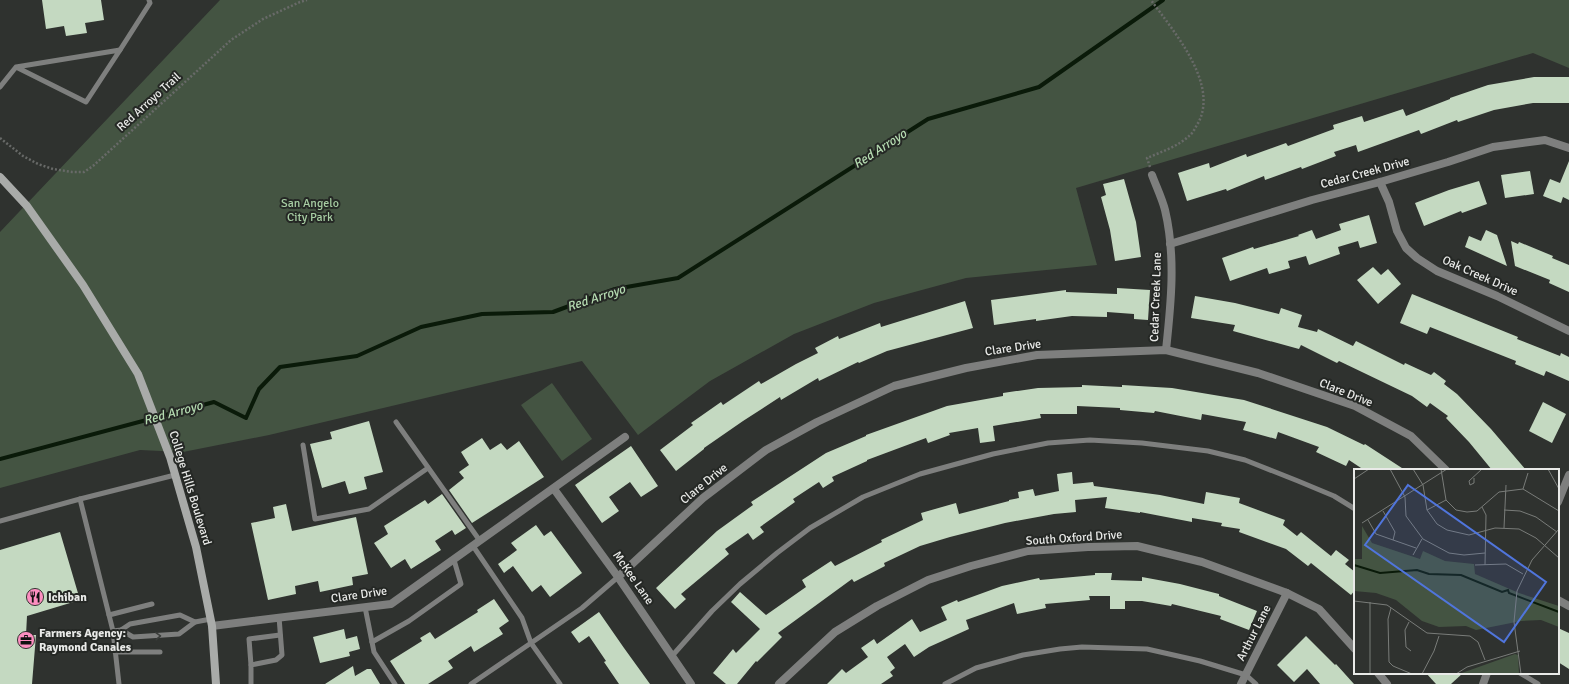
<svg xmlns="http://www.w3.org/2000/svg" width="1569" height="684" viewBox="0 0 1569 684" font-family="Signika,sans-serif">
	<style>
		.green { fill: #445442 }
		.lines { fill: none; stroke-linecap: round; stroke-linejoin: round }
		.stream { stroke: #0a1a09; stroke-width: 4 }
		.building { fill: #c4d9c1 }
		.path { stroke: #686a68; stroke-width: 2.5; stroke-dasharray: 2 2; stroke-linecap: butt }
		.lane { stroke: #7e7f7e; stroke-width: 5 }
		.street { stroke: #7e7f7e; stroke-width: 8 }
		.secondary { stroke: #a9aba9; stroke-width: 8 }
		.oneway { stroke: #3b3e3b }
		.labels { text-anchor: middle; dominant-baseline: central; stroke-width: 4; stroke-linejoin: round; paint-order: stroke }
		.street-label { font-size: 12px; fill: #e9eae8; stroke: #252825 }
		.park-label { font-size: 12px; fill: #a7cda3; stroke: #252825 }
		.poi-label { font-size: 12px; font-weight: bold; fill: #e9eae8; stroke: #252825; text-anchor: start }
		.water-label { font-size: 13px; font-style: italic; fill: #b5dbb1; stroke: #252825 }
		.inset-river { fill: none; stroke: #0a1a09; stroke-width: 2 }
		.inset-road { fill: none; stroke: #797c79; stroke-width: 1 }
		.view { fill: #5075dc; fill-opacity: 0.15; stroke: #5075dc; stroke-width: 2 }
		.inset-edge { fill: none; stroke: #e9eae8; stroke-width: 2 }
	</style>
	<rect width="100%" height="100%" fill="#2f322f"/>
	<g class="green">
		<polygon points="220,0 1569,0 1569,68 1533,53 1076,188 1097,265 966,278 874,303 794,334 710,381 638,435 582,361 269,435 183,452 140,450 0,488 0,232"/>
		<polygon points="552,383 592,439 562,461 521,405"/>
	</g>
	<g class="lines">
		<polyline class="stream" points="0,459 214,402 246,418 259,389 280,367 357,356 421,327 482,314 553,312 615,289 678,278 928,119 1039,87 1163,0"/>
	</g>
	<g class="building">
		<polygon points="42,0 101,0 104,20 85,23 87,33 66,36 64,26 46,29"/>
		<polygon points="1534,77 1569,77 1569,103 1533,103 1494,110 1458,122 1457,120 1421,134 1419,130 1358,152 1356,145 1334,152 1336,156 1302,169 1301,167 1265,180 1264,176 1227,191 1226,189 1187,201 1178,173 1209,163 1210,168 1246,154 1247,157 1286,143 1288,146 1334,129 1333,125 1362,116 1364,122 1403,109 1406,116 1450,99 1450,98 1488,85"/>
		<polygon points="1569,161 1569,200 1563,197 1561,203 1543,196 1550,179 1560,183"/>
		<polygon points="1530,171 1534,194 1505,198 1501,175"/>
		<polygon points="1124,179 1136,222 1141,257 1115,261 1110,230 1101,197 1106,195 1103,184"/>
		<polygon points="1479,181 1487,204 1462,213 1461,211 1424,226 1415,203 1449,190"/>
		<polygon points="1369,215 1377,243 1360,248 1358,241 1338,247 1340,254 1309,265 1306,256 1288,261 1290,268 1269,274 1267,268 1230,281 1222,258 1253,247 1254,249 1299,236 1298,235 1312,230 1316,239 1341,230 1339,224"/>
		<polygon points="1486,230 1497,235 1507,266 1465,247 1469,236 1481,241"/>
		<polygon points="1511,241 1518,244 1519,242 1553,256 1552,258 1569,265 1569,292 1549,283 1550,280 1515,266"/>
		<polygon points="1373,267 1381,275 1388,269 1401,284 1378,304 1357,280"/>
		<polygon points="1117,288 1150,290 1148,320 1134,319 1134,314 1107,312 1107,317 1072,316 1036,321 1036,319 994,325 991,300 1066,290 1066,292 1117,294"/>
		<polygon points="1412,294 1518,337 1517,339 1560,356 1561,353 1569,357 1569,381 1546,371 1544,376 1515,364 1516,361 1430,327 1427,334 1400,323"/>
		<polygon points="1195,296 1235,303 1279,314 1281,308 1302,315 1298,327 1317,332 1318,329 1353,346 1356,341 1404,365 1405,363 1431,375 1434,372 1446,381 1444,384 1457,394 1491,429 1526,470 1492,470 1469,442 1446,418 1448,416 1430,403 1427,407 1412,396 1339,361 1337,363 1301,345 1299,349 1233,331 1235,325 1191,318"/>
		<polygon points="965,301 973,328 887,351 859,363 858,362 819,381 818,378 781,400 780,397 743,421 704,448 704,449 676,471 660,450 693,425 691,423 721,402 723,405 759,381 761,384 796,364 818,353 815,348 838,336 839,339 880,323 881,327"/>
		<polygon points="1082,385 1122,387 1122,385 1172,388 1244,400 1327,427 1364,445 1365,444 1405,470 1364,470 1349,460 1346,466 1316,452 1319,447 1278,432 1276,439 1243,430 1246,422 1202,414 1201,420 1155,411 1154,413 1120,410 1120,408 1077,406 1077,414 1040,414 1041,418 993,426 995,441 980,443 978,428 949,433 950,435 928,443 926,438 867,460 867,461 832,477 834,481 823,488 819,482 793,499 795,502 760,527 764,532 753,540 748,533 725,549 729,554 681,594 686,599 675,609 656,588 717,531 753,505 751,502 826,453 866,436 866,435 947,406 1003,396 1003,393 1038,388 1082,387"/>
		<polygon points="1543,402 1566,414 1552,443 1529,431"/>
		<polygon points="369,421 383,472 364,477 367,489 349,494 345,481 322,488 310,444 332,439 330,432"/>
		<polygon points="482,438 490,450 501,443 507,450 519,441 544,477 472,523 449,490 464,478 459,472 469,465 461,452"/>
		<polygon points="631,446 658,486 641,497 630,482 609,497 619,511 602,523 575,485"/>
		<polygon points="1072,472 1073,484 1093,482 1094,486 1160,495 1204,504 1206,492 1240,498 1239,503 1285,520 1283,525 1297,536 1301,532 1331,556 1336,550 1349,560 1345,564 1355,572 1355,590 1351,595 1311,563 1308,566 1286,549 1239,532 1240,529 1221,526 1222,523 1192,518 1192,522 1140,512 1140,513 1105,508 1107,497 1075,500 1076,512 1054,514 1005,523 950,537 920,546 884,563 885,566 854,582 852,579 778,633 782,637 757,662 756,661 737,684 726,684 713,673 733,649 736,653 760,629 731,602 740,592 766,615 806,587 802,580 831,561 835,566 882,542 881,540 923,520 921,513 956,503 959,514 1009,501 1009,500 1019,498 1018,492 1033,489 1035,496 1059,491 1057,474"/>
		<polygon points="442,494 466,528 455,535 452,530 435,541 441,550 411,569 405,559 391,568 374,543 388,534 384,526 425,500 428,504"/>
		<polygon points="286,504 292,531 356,517 368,574 352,577 353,585 320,592 318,581 295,586 296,594 268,600 251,523 275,518 273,507"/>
		<polygon points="536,525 544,536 551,531 582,573 550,597 541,585 532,592 513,566 504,573 498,564 517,550 511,543"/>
		<polygon points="60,532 80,600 27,616 26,635 36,635 32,684 0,684 0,550"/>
		<polygon points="1095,573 1112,573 1111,580 1142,581 1142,577 1180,584 1219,594 1219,596 1257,611 1249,630 1220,619 1221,616 1172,604 1171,606 1142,601 1125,601 1125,609 1110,609 1110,596 1089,596 1090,600 1045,604 1046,608 1017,614 1014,603 966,620 969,629 929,647 914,657 905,644 887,657 895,668 890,672 893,676 881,684 827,684 842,669 846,673 868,657 861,648 874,639 877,644 912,619 920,632 947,620 941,607 957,600 958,602 1002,586 1039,578 1040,580 1095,575"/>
		<polygon points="494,599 509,621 499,628 503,634 474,652 471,646 448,661 453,668 428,684 405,684 390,661 422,641 420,638 430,632 435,639 478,612 477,610"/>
		<polygon points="599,612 624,648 650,684 619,684 604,662 606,661 589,636 579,643 571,632"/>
		<polygon points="1558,628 1569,633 1569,669 1558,662"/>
		<polygon points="344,629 346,639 357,636 360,649 349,652 350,656 320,663 313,637"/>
		<polygon points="1306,636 1335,665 1336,664 1354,684 1320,684 1307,669 1294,682 1277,665"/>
		<polygon points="353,666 355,676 367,669 371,669 380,684 325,684"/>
		<polygon points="1426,673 1463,673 1451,684 1436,684"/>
	</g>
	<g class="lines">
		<g class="path">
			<polyline points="0,138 23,156 38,164 53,169 72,172 84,172 93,166 231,40 263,19 300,2 307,0"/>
			<path d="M1150 167 1147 158C1161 152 1179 146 1190 135 1193 133 1195 128 1197 125 1221 85 1173 31 1151 0"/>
		</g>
		<g class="lane">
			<polyline points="120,50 150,3 149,0"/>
			<polyline points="0,87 16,67 120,50 86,102 16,67"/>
			<polyline points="396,422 480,541"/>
			<polyline points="303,445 315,519 369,509 428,468"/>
			<polyline points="175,475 80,499 113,631 121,630 130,624 180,615 195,622"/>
			<polyline points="0,521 80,499"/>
			<polyline points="365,607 374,652 395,684"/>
			<polyline points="109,615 152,604"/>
			<polyline points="121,630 133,637 179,634 195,622 211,619"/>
			<polyline points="113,631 119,684"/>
			<polyline points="372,642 409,621 461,584 454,560"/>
			<polyline points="115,652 160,652"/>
			<polyline points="672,656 712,611 740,584 777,553 810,528 863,497 920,474 993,454 1048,443 1090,440 1142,443 1208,451 1245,460 1298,481 1334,496 1355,509"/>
			<polyline points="251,665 249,639 280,635"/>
			<polyline points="1520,673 1538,684"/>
			<polyline points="251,684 251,665 276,660 282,655 279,617"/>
			<polyline points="471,684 531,643 522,618 473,546"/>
			<polyline points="560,684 531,643 582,608 618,577"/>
			<polyline points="945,684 976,668 1023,655 1060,649 1082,647 1147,649 1200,661 1246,675 1256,684"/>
		</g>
		<g class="street">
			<path d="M1152 175C1156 186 1162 198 1165 210 1176 256 1171 304 1166 350"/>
			<polyline points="1380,182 1389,202 1397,231 1406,248 1417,258 1437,271 1497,296 1569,331"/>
			<polyline points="1170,244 1312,200 1380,182 1448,162 1493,147 1545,140 1569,148"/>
			<polyline points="554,489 618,577 691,684"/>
			<polyline points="1558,502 1569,475"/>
			<polyline points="618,577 703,498 766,450 817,422 894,386 966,368 1037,355 1166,350 1258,373 1355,406 1411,436 1446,470"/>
			<polyline points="1558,600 1569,606"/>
			<polyline points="212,626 391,604 625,437"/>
			<polyline points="1378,673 1387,684"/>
			<polyline points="779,684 835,632 877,606 928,580 971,566 1028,551 1088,547 1137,546 1202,562 1287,593 1319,609 1355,649"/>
			<polyline points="1241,684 1287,593"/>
			<polyline points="1483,684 1487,673"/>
		</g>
		<polyline class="secondary" points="0,177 27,206 83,285 138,374 170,457 196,547 212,626 216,684"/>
	</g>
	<defs><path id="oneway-chevron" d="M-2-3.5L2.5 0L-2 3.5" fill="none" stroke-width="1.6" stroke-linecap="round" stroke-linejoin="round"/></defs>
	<use class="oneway" href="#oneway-chevron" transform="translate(158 636) rotate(-4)"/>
	<defs>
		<g id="restaurant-disc" transform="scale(0.9)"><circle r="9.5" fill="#fd8ec0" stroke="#252825"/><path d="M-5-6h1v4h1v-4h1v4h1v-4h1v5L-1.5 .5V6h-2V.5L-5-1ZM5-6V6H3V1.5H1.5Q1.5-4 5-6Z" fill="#111"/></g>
		<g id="office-disc" transform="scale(0.9)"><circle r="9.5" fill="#fd8ec0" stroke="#252825"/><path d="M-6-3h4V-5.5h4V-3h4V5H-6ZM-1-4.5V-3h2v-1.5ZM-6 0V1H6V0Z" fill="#111"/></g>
	</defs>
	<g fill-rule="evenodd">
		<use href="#restaurant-disc" x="35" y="597"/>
		<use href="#office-disc" x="26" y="640"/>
	</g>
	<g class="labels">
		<g class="street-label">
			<text transform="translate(149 102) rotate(-42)">Red Arroyo Trail</text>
			<text transform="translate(1365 173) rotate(-15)">Cedar Creek Drive</text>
			<text transform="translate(1480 276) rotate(24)">Oak Creek Drive</text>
			<text transform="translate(1156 297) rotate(-88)">Cedar Creek Lane</text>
			<text transform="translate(1013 348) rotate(-8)">Clare Drive</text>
			<text transform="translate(1346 393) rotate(22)">Clare Drive</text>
			<text transform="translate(704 484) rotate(-39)">Clare Drive</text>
			<text transform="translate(190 488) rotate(73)">College Hills Boulevard</text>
			<text transform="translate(1074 538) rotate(-4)">South Oxford Drive</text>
			<text transform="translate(633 578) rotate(55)">McKee Lane</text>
			<text transform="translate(359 595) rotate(-8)">Clare Drive</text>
			<text transform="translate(1254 633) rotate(-63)">Arthur Lane</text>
		</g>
		<g class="park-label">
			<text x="310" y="203">San Angelo<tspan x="310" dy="14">City Park</tspan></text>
		</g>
		<g class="poi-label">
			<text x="48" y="597">Ichiban</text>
			<text x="39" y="633">Farmers Agency:<tspan x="39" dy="14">Raymond Canales</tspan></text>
		</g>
		<g class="water-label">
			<text transform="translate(880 149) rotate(-33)">Red Arroyo</text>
			<text transform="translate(596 298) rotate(-18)">Red Arroyo</text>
			<text transform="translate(173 413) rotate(-15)">Red Arroyo</text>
		</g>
	</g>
	<g transform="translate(1354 469)">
		<rect width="205" height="205" fill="#2f322f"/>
		<path d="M8 57 18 74 66 90 69 82 91 92 120 95 121 105 165 124 205 137V158L187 151 167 152 122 161 112 157 85 158 68 152 42 131 22 124 0 122V90H8ZM161 185 164 186 165 205H105Z" fill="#445442"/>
		<path class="inset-river" d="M0 96 26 104 63 101 75 105 107 106 148 123 154 121 155 124 205 143"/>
		<path class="inset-road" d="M36 0 51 28 52 47 69 70 95 84 110 86 131 84M59 0 69 16 73 41 83 55 93 61 115 66 141 59 165 60 182 69 205 89M87 0 92 31 102 41 113 43 123 42 145 23 169 20 174 4M194 0 205 20M120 9V14L116 16 115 12 128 0M0 10 15 0M169 20 205 42M128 38 132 46 131 96M73 41 92 31M150 41 166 42 182 48 203 63M29 42 41 63 39 71M14 51 22 65 62 79M8 54 93 0M150 59 152 16M59 86 68 70M121 96 152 95 169 105M0 132 33 136 73 164 116 167 124 173 131 191M37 139 34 150 35 193 39 197 58 205M55 153 51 161 52 178 57 182M16 205V133M68 205 80 182 85 167M102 205 113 198 166 182M167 205 160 153 163 122 178 91 205 60"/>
		<path class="view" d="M54 16 192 113 150 173 11 76Z"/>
		<rect width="205" height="205" class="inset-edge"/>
	</g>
</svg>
